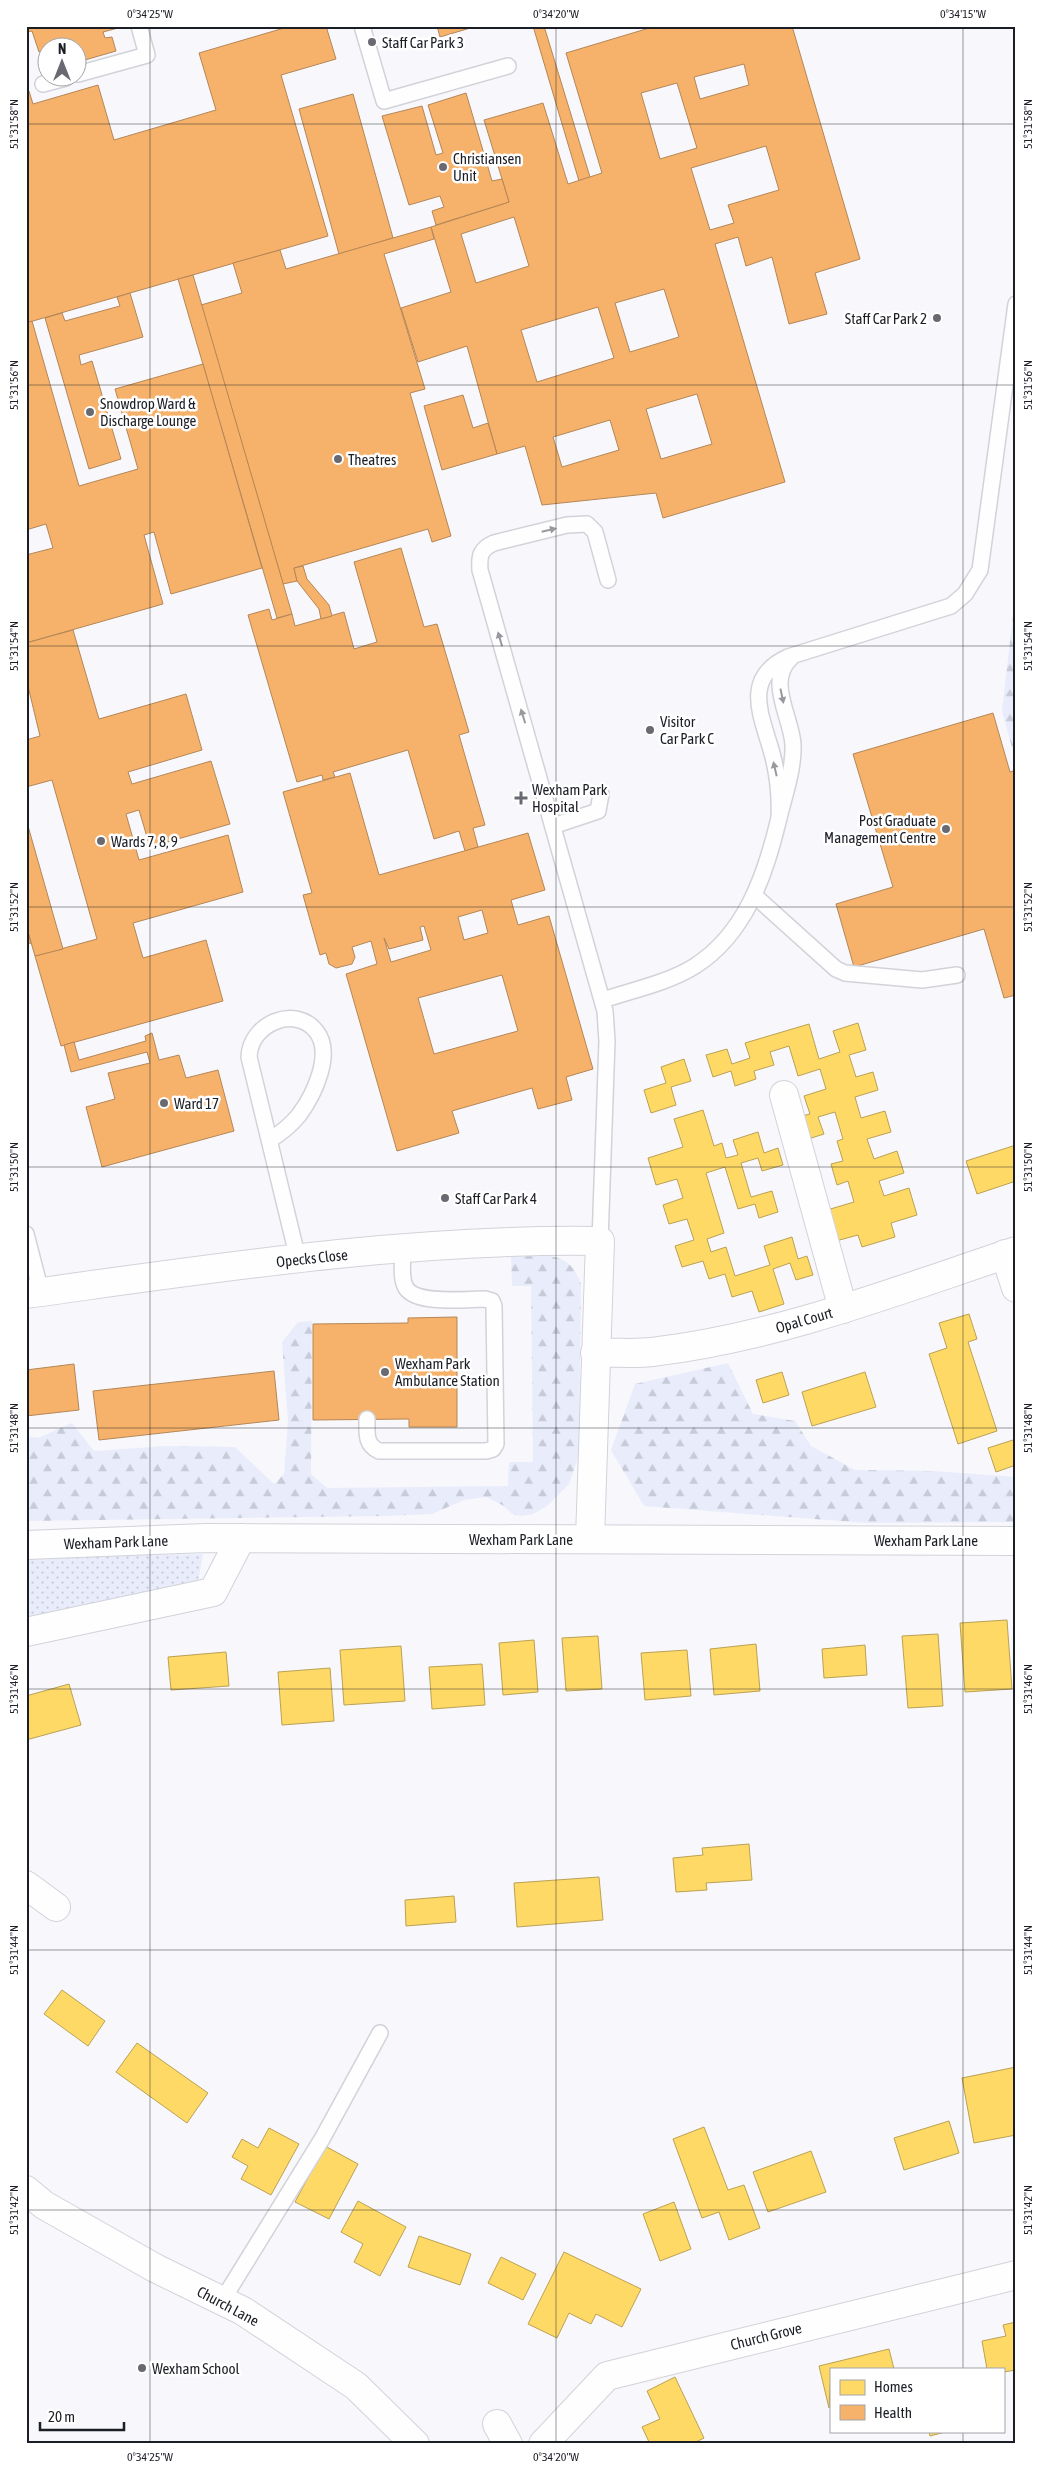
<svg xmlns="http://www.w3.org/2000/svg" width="1042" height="2470" viewBox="0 0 1042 2470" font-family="'Asap Condensed',sans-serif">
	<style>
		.grass { fill: url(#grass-dots) }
		.forest { fill: url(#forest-firs) }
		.homes { fill: #ffd966; stroke: #bba153 }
		.health { fill: #f6b26b; stroke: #b58656; fill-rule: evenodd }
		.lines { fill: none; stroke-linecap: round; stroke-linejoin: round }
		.lane-casing { stroke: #d2d3d9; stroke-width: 18 }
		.street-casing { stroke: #d2d3d9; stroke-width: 30 }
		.lane { stroke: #fefeff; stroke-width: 15 }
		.street { stroke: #fefeff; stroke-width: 28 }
		.oneway { fill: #98999d }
		.ticks { fill: none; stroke: #1c1e26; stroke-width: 1; stroke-opacity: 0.45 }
		.poi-dot { fill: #696a71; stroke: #fff; stroke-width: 2 }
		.labels { text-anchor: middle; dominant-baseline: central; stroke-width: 5; stroke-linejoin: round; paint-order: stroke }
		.poi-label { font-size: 15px; fill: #1c1e26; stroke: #fff; text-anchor: start }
		.street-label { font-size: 15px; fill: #1c1e26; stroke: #fff }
		.neatline { fill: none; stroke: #1c1e26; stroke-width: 2 }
		.ticks-label { font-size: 12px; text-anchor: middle; fill: #1c1e26 }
	</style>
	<defs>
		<pattern id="grass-dots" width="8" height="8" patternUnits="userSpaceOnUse" patternTransform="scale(1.25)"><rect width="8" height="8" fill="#e9ecfb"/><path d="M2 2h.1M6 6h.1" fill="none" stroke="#c7cad7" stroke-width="1.8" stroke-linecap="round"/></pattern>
		<pattern id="forest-firs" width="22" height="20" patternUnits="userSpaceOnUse" patternTransform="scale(1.25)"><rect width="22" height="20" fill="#e9ecfb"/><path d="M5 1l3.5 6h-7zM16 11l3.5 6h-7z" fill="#c7cad7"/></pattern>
	</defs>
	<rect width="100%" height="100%" fill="#f7f7fc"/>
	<polygon class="grass" points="203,1554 197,1587 26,1623 26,1557"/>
	<g class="forest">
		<polygon points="1016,589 1016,762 1002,711"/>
		<path d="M546 1255C567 1259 573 1264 581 1284L579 1455 569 1484 547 1506 533 1514 521 1516 512 1514 504 1506 486 1497 464 1500 432 1514 386 1516 26 1521V1436L38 1438 72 1423 94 1451 167 1446 235 1447 274 1484 284 1474 288 1421 282 1342 298 1322 312 1321 311 1474 327 1488 508 1486 509 1462H533L531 1286H512L511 1257Z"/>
		<polygon points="728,1363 753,1414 795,1421 811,1446 855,1470 933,1471 1016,1477 1016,1522 867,1523 644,1506 611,1450 635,1384"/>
	</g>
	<g class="homes">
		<polygon points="858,1023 866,1050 849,1055 856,1077 873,1072 878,1090 855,1097 861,1118 885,1111 891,1132 867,1139 874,1159 897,1151 904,1173 879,1181 884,1196 909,1188 917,1215 891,1223 895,1237 862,1247 858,1235 836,1241 827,1210 854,1202 848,1181 837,1185 831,1164 843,1161 837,1141 843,1139 835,1112 818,1117 824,1134 805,1140 798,1117 810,1114 804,1096 826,1089 820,1069 798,1076 789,1046 770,1052 774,1065 754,1071 756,1079 735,1086 731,1071 713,1077 706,1055 727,1049 732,1064 750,1058 745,1043 809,1024 819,1059 840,1052 833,1031"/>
		<polygon points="684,1059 691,1081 671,1087 676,1105 651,1113 644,1090 666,1083 661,1067"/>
		<polygon points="703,1110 714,1146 722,1143 726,1158 738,1155 733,1140 758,1132 764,1153 778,1148 783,1165 762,1171 758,1158 741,1163 751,1197 772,1191 778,1212 759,1218 755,1204 738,1209 725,1167 706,1173 724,1233 707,1239 711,1252 726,1247 735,1276 770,1265 764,1246 792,1237 798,1259 807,1256 813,1275 796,1280 790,1263 773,1269 784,1304 759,1312 752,1291 732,1297 725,1274 709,1279 703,1261 682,1267 675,1246 694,1240 687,1219 669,1224 663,1205 683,1198 677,1179 656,1185 648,1158 683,1147 674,1119"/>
		<polygon points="1016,1145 1016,1181 977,1194 966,1161"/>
		<polygon points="969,1314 977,1339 968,1342 997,1431 958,1444 929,1354 947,1348 939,1323"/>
		<polygon points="782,1372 789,1395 763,1403 756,1380"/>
		<polygon points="865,1372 876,1407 812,1426 802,1392"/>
		<polygon points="1016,1439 1016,1465 996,1472 988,1448"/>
		<polygon points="1007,1620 1012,1689 965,1692 960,1623"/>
		<polygon points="938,1634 943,1706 908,1708 902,1636"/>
		<polygon points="598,1636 602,1689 566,1691 562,1638"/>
		<polygon points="534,1640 538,1692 503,1695 499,1643"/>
		<polygon points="756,1644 760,1691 714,1695 710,1649"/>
		<polygon points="865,1645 867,1675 824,1678 822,1649"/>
		<polygon points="401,1646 405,1701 344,1705 340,1650"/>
		<polygon points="687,1650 691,1696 645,1700 641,1653"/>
		<polygon points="226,1652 229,1686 171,1690 168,1657"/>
		<polygon points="482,1664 485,1705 432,1709 429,1667"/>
		<polygon points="330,1668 334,1721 282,1725 278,1672"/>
		<polygon points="69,1684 81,1725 26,1740 26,1696"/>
		<polygon points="749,1844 752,1880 706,1883 707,1890 676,1892 673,1858 703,1855 702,1848"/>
		<polygon points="599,1877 603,1920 517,1927 514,1883"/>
		<polygon points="454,1896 456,1922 406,1926 405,1900"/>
		<polygon points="62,1990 105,2021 88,2046 44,2014"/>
		<polygon points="137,2043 208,2093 187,2123 116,2072"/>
		<polygon points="1016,2067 1016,2135 974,2143 962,2078"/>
		<polygon points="949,2121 959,2153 904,2170 894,2138"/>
		<polygon points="704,2127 728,2190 744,2185 760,2228 729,2240 719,2212 702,2218 673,2139"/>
		<polygon points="269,2128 299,2144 271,2195 241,2179 248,2166 232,2157 242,2139 258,2148"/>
		<polygon points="325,2146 358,2164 329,2219 295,2202"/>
		<polygon points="811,2151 826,2192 768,2212 753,2172"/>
		<polygon points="358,2201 406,2227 380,2276 354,2262 363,2244 341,2232"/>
		<polygon points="674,2202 691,2249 660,2261 643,2214"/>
		<polygon points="419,2236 471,2254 460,2285 408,2267"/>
		<polygon points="564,2252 641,2289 622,2327 596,2314 591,2324 569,2313 557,2338 528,2324"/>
		<polygon points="501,2257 536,2274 523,2300 488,2283"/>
		<polygon points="1016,2322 1016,2370 1003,2372 1003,2369 987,2369 982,2341 1006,2336 1003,2325"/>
		<polygon points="889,2349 894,2369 831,2369 829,2408 819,2366"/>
		<polygon points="675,2377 704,2438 692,2444 650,2444 642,2427 660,2419 647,2391"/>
		<polygon points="929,2431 949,2431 930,2436"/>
	</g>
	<g class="health">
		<polygon points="26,26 118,26 118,28 103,32 105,38 112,37 116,51 78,62 78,48 72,48 71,43 48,48 48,50 39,52 32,31 26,32"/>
		<polygon points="291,26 326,26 336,59 281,75 328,236 26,323 26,91 29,91 33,104 98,85 114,140 216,110 199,53"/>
		<polygon points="437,26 477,26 440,37"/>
		<polygon points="533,26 544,26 590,177 579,181"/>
		<path d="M656 26H792L860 259 815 273 827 314 789 324 772 257 746 266 738 237 715 244 785 482 663 518 656 493 542 505 525 446 497 454 467 346 418 362 401 308 451 292 431 227 509 202 484 120 543 103 568 184 602 173 566 53ZM744 64 749 85 700 99 694 77ZM677 83 697 148 660 159 641 93ZM766 146 779 190 728 205 734 223 710 230 691 168ZM514 217 529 266 476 283 461 234ZM664 289 679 337 630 352 615 303ZM598 307 614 358 537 382 521 330ZM697 394 712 444 661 459 646 409ZM610 420 619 450 562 467 553 437Z"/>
		<polygon points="466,93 492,181 502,179 509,202 436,225 432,211 444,207 440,196 409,205 382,116 422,106 436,155 443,153 428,105"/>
		<polygon points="353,94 393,238 339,254 299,109"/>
		<polygon points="431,227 434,239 384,254 425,389 410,393 451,536 432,542 428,529 294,568 297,581 283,584 201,305 242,293 233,263 280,250 286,269"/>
		<polygon points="193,275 292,614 277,618 178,279"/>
		<polygon points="130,293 143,337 79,355 81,365 92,361 121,459 89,469 45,318 62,313 65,321 120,306 117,297"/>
		<polygon points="32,321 79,486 138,469 115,389 203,364 262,568 171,594 154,532 144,535 163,604 26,643 26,555 53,548 46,524 26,530 26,323"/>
		<polygon points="463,395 473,428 488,423 497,454 442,470 424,406"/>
		<polygon points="401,548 424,627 437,624 469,732 459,735 485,825 473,828 478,847 465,851 459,831 434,839 408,750 333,772 335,777 323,780 322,775 297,782 248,615 269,609 272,620 292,614 295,626 344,612 354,649 377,642 354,562"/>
		<polygon points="303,566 307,579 329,605 332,616 321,619 319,609 297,581 294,568"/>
		<polygon points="73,630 99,719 186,694 202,750 128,772 132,784 211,761 230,824 150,847 139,810 126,814 139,860 228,835 243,892 133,923 143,958 206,940 223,1001 61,1046 35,956 97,939 52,780 26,787 26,740 40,736 26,678 26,643"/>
		<polygon points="993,713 1010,772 1016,770 1016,995 1004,998 984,929 854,967 836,904 893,887 853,754"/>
		<path d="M350 773 379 875 528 833 545 890 511 900 518 925 549 916 593 1069 566 1077 572 1100 538 1109 532 1088 452 1111 459 1133 397 1151 346 974 377 964 371 941 352 947 355 957 352 964 336 968 329 964 326 953 320 955 303 895 312 893 283 792ZM482 910 488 933 464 940 458 917ZM424 926 431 950 391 962 384 938 389 949 423 940 420 927ZM502 975 518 1031 434 1054 418 998Z"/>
		<polygon points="26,819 63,949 35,956 26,925"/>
		<polygon points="26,925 31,943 26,944"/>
		<polygon points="152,1033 159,1060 179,1055 186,1078 218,1070 234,1131 102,1167 86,1107 115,1099 108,1073 150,1063 147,1052 71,1072 64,1045 74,1042 79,1060 146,1041 145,1036"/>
		<polygon points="457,1317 457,1427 409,1427 409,1419 313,1420 313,1324 408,1323 408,1318"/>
		<polygon points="74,1364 79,1410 26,1416 26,1370"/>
		<polygon points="274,1371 279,1420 99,1440 93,1391"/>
	</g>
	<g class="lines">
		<g class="lane-casing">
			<g id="lane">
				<polyline points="362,26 384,101 508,66"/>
				<polyline points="78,74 147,55 139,26"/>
				<polyline points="43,84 66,78"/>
				<path d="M779 818C780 797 778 777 773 757 763 718 740 679 788 657L951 606 965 594 980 570 1016 304"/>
				<polyline points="553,826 598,811 601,794"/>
				<polyline points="755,896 836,969 845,973 922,980 957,975"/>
				<path d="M603 1000C633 990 668 983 695 966 745 934 765 876 778 822 784 796 794 770 793 744 791 716 766 681 791 658"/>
				<path d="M270 1140C281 1133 291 1125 299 1115 314 1095 334 1053 316 1031 296 1005 250 1023 249 1057L298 1259"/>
				<polyline points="26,1234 41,1292"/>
				<path d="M600 1241 607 1041 605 1011 480 570C479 556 480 549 494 543L567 525 587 524 595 532 608 580"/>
				<path d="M367 1419C367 1433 365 1445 379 1451H486L493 1449 496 1444 494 1306 492 1301 485 1299C466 1299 417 1305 406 1288 400 1278 403 1261 403 1250"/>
				<polyline points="222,2301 322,2139 380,2033"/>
			</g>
		</g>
		<g class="street-casing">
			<g id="street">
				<polyline points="784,1095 843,1309"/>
				<polyline points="1005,1254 1016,1288"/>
				<path d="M26 1294C216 1268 408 1238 600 1241L590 1539"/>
				<path d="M595 1353C614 1352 633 1354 652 1352 778 1337 896 1291 1016 1251"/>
				<polyline points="26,1545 206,1538 1016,1541"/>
				<polyline points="26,1632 213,1592 241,1538"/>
				<polyline points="26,1885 56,1907"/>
				<polyline points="26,2190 44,2205 155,2268 243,2311 356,2386 415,2444"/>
				<polyline points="497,2424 508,2444"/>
				<polyline points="543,2444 607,2376 1016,2275"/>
			</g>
		</g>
		<use href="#lane" class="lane"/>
		<use href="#street" class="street"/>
	</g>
	<defs><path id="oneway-solid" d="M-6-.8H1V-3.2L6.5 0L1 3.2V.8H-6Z" transform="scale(1.25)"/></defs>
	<g class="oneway">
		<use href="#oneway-solid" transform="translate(549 530) rotate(-13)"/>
		<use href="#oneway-solid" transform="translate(500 639) rotate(-106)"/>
		<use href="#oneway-solid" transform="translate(782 696) rotate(78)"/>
		<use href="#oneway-solid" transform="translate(523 716) rotate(-107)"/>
		<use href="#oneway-solid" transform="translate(775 769) rotate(-103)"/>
	</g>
	<path class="ticks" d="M150 26V2444M556 26V2444M963 26V2369M26 124H1016M26 385H1016M26 646H1016M26 907H1016M26 1167H1016M26 1428H1016M26 1689H1016M26 1950H1016M26 2210H1016M963 2431V2444"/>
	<g class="poi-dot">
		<circle cx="372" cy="42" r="5"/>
		<circle cx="443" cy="167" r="5"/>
		<circle cx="937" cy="318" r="5"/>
		<circle cx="90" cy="412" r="5"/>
		<circle cx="338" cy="459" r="5"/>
		<circle cx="650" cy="730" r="5"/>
		<path d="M518.5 790.5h5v5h5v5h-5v5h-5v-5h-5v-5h5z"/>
		<circle cx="946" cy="829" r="5"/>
		<circle cx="101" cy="841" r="5"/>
		<circle cx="164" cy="1103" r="5"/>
		<circle cx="445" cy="1198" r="5"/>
		<circle cx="385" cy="1372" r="5"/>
		<circle cx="142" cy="2368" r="5"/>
	</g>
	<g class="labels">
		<g class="poi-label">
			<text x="382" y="42">Staff Car Park 3</text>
			<text x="453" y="158">Christiansen<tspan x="453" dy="17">Unit</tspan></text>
			<text x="927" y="318" text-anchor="end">Staff Car Park 2</text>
			<text x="100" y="403">Snowdrop Ward &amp;<tspan x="100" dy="17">Discharge Lounge</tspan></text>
			<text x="348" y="459">Theatres</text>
			<text x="660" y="721">Visitor<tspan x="660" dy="17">Car Park C</tspan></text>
			<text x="532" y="789">Wexham Park<tspan x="532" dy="17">Hospital</tspan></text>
			<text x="936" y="820" text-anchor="end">Post Graduate<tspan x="936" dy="17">Management Centre</tspan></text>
			<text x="111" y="841">Wards 7, 8, 9</text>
			<text x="174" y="1103">Ward 17</text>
			<text x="455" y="1198">Staff Car Park 4</text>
			<text x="395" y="1363">Wexham Park<tspan x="395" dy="17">Ambulance Station</tspan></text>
			<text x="152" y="2368">Wexham School</text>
		</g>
		<g class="street-label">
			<text transform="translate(312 1258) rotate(-6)">Opecks Close</text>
			<text transform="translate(804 1320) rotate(-16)">Opal Court</text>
			<text x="521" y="1539">Wexham Park Lane</text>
			<text x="926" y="1540">Wexham Park Lane</text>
			<text transform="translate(116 1542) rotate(-2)">Wexham Park Lane</text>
			<text transform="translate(228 2306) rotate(28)">Church Lane</text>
			<text transform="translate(766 2336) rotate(-14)">Church Grove</text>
		</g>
	</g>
	<rect width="1042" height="2470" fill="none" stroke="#ffffff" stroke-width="55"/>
	<rect x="830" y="2368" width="175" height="65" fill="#ffffff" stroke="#a4a5a8"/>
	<rect x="840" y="2380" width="25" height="15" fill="#ffd966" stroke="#a4a5a8"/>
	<text x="874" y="2392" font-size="15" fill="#1c1e26">Homes</text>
	<rect x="840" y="2405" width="25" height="15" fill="#f6b26b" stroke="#a4a5a8"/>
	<text x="874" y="2418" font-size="15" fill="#1c1e26">Health</text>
	<g transform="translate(62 62)"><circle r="24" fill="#ffffff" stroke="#a4a5a8"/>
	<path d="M0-4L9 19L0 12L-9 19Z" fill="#696a71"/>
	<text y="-8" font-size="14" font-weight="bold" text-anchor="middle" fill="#1c1e26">N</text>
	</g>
	<path d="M40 2422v8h84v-8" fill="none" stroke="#1c1e26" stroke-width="2.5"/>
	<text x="48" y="2422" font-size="15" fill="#1c1e26" stroke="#ffffff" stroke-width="4" paint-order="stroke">20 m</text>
	<rect x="28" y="28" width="986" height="2414" class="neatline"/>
	<g class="ticks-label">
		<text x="150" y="18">0°34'25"W</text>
		<text x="556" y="18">0°34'20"W</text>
		<text x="963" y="18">0°34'15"W</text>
		<text transform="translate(14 124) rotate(-90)" y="4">51°31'58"N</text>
		<text transform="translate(1028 124) rotate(-90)" y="4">51°31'58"N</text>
		<text transform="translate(14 385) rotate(-90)" y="4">51°31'56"N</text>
		<text transform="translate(1028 385) rotate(-90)" y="4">51°31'56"N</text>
		<text transform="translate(14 646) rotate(-90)" y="4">51°31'54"N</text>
		<text transform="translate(1028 646) rotate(-90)" y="4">51°31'54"N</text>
		<text transform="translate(14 907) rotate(-90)" y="4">51°31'52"N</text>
		<text transform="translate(1028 907) rotate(-90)" y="4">51°31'52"N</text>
		<text transform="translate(14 1167) rotate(-90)" y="4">51°31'50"N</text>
		<text transform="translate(1028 1167) rotate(-90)" y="4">51°31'50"N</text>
		<text transform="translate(14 1428) rotate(-90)" y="4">51°31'48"N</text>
		<text transform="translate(1028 1428) rotate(-90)" y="4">51°31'48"N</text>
		<text transform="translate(14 1689) rotate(-90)" y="4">51°31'46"N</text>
		<text transform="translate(1028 1689) rotate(-90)" y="4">51°31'46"N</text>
		<text transform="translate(14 1950) rotate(-90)" y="4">51°31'44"N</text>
		<text transform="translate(1028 1950) rotate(-90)" y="4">51°31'44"N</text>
		<text transform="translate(14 2210) rotate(-90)" y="4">51°31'42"N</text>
		<text transform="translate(1028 2210) rotate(-90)" y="4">51°31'42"N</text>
		<text x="150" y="2461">0°34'25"W</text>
		<text x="556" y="2461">0°34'20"W</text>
	</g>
</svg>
